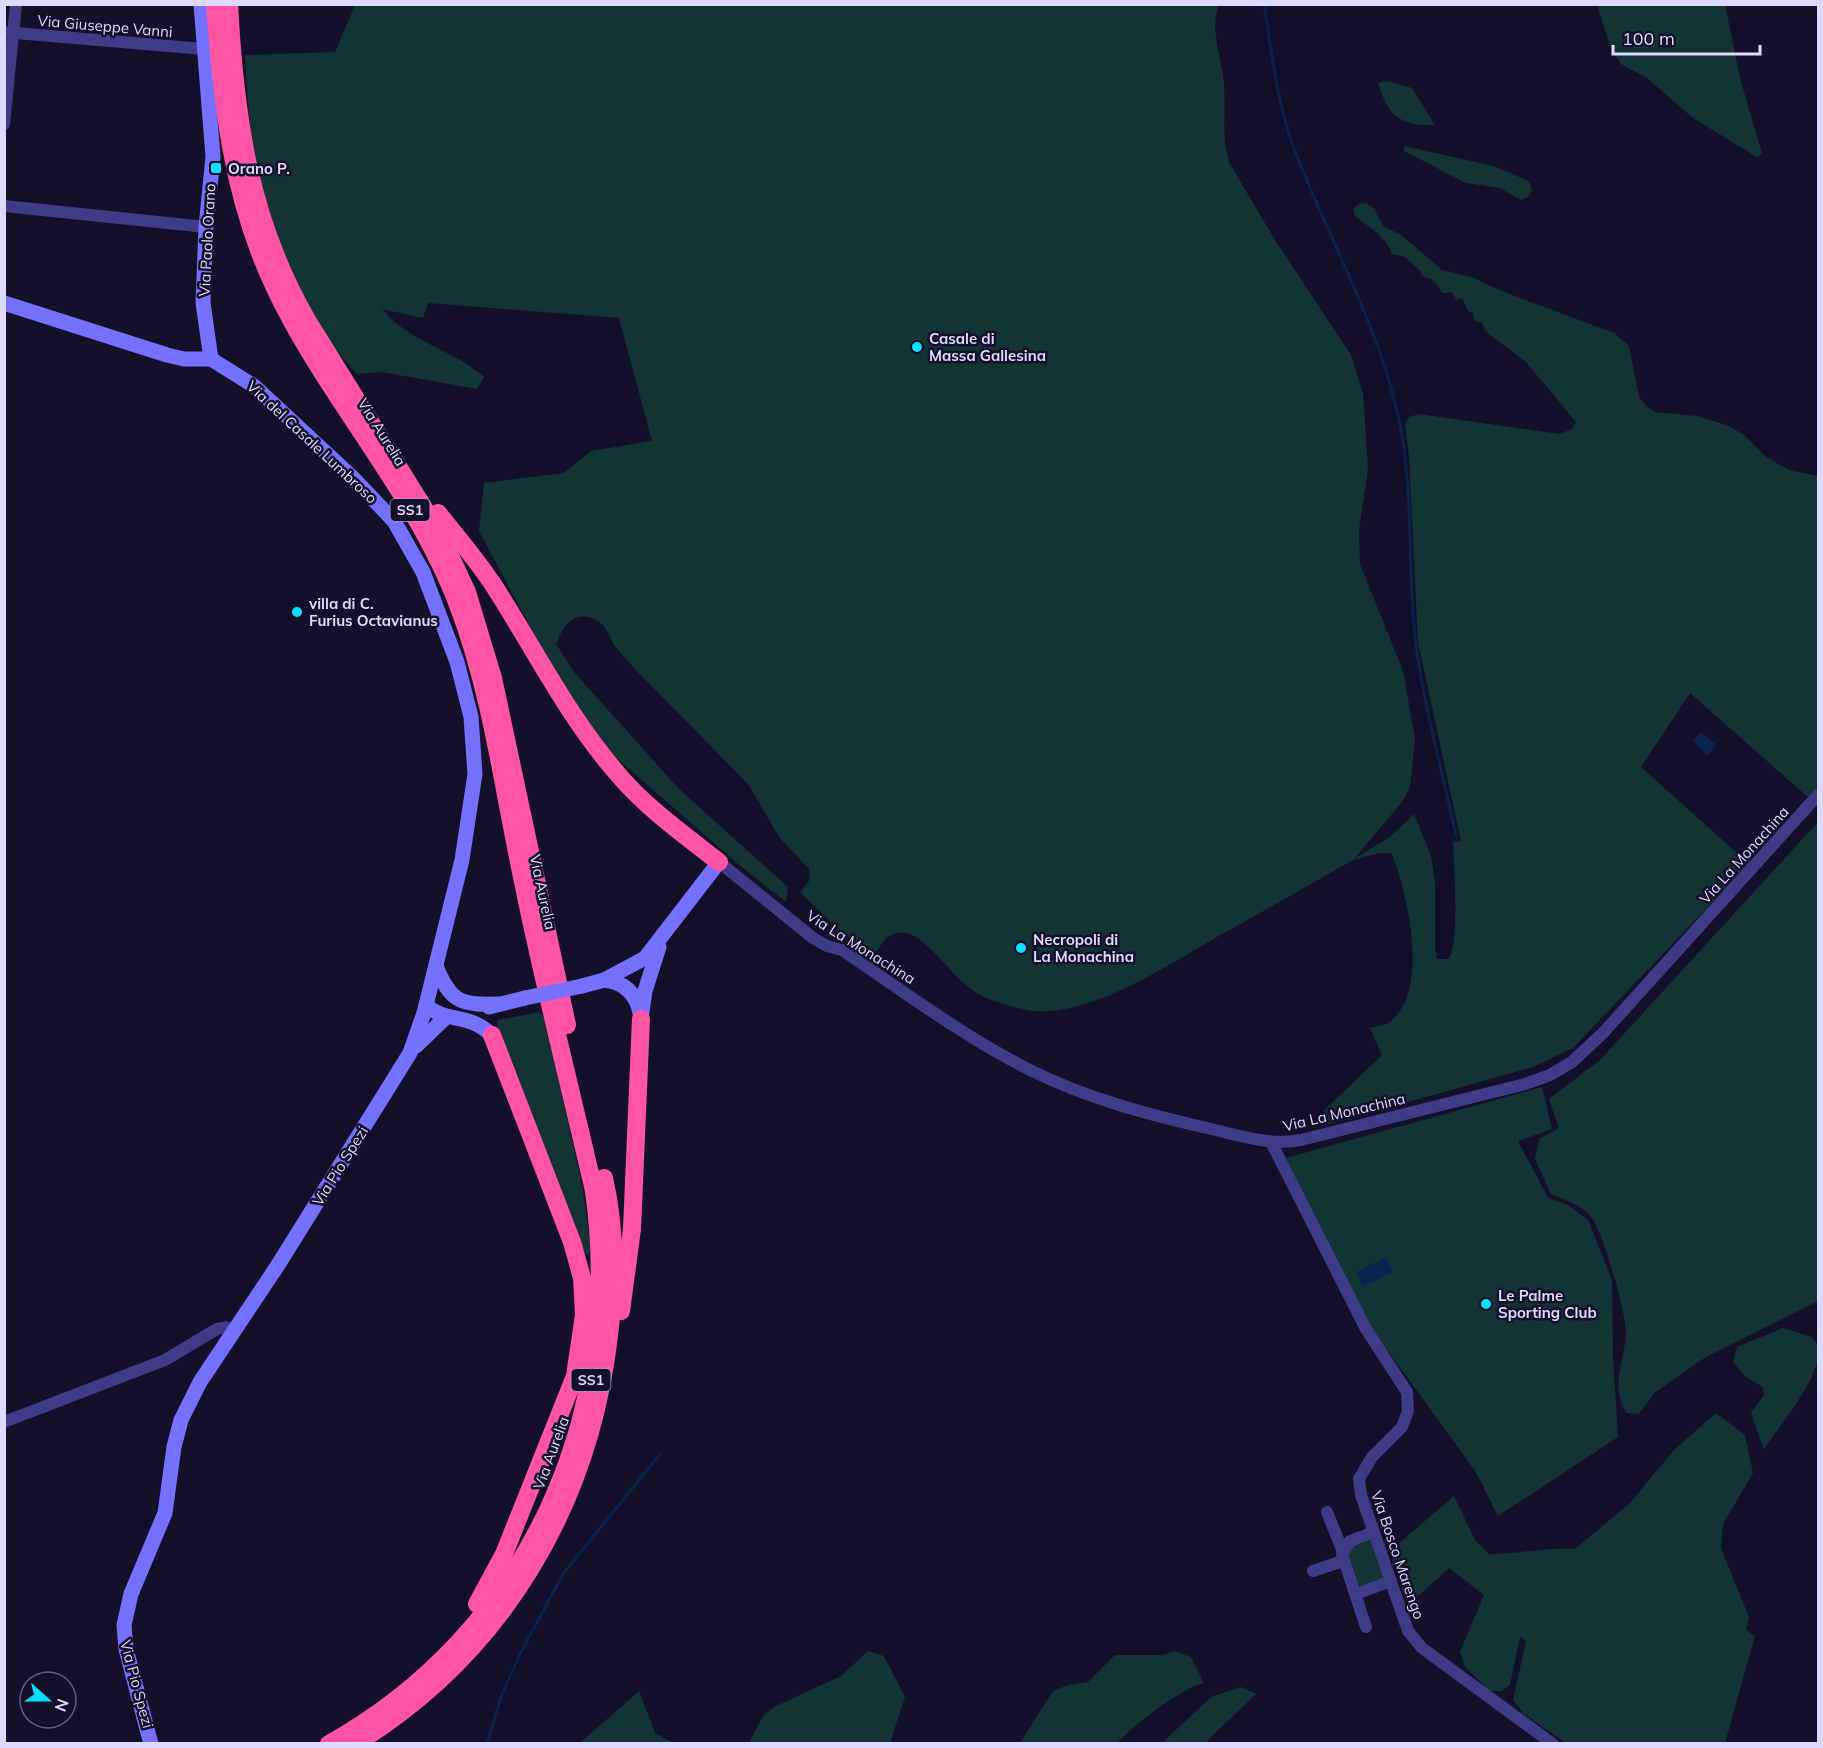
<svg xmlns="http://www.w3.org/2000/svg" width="1823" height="1748" viewBox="0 0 1823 1748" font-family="Mulish,sans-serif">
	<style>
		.green { fill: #133433 }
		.water { fill: #0c234d }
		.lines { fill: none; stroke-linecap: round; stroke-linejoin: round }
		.stream { stroke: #0c234d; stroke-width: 3 }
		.street { stroke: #3f3b89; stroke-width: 12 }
		.secondary { stroke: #7670ff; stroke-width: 15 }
		.highway { stroke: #ff54a3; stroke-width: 18 }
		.secondary-bridge { stroke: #7670ff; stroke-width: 15 }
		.poi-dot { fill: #05e2ff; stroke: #15102a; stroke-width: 2 }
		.labels { text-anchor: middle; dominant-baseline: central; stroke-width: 5; stroke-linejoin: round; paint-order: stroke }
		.shield { fill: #15102a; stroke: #a29dbf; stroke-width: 1.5 }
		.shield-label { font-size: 14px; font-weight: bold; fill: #ded9ff }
		.street-label { font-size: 15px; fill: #ded9ff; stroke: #15102a }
		.poi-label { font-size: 15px; font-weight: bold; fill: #ded9ff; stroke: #15102a; text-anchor: start }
	</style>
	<rect width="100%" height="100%" fill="#15102a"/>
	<g class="green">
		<path d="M355 5H1219C1209 30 1222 58 1224 84 1226 111 1221 139 1230 164L1275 240 1351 355 1363 393 1368 469 1359 530 1360 564 1403 671 1415 739 1410 788 1402 802 1354 859 1390 837 1414 814 1431 856 1435 883V949L1437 959H1448C1460 948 1454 862 1453 842L1461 841 1418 642 1409 456 1405 424 1409 417 1419 414 1560 434 1572 429 1576 422 1526 362 1485 331 1483 324 1474 320 1473 313 1468 311 1462 298 1456 300 1452 292 1442 293C1438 283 1432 278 1421 276V272L1405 257 1392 254C1386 235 1369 228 1355 216L1353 209 1359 204 1366 203 1374 208 1383 226 1401 235 1442 270 1471 277 1509 294 1614 333 1629 346 1639 397 1646 406 1655 412 1697 416 1726 425 1743 434 1766 457 1789 470 1818 476V787L1809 798 1690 693 1641 767 1749 864 1573 1048 1533 1067 1322 1126 1316 1118 1382 1055 1370 1028H1368C1373 1027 1381 1026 1386 1024 1432 998 1408 891 1391 853H1379L1353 860C1309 885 1266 910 1222 934 1173 962 1093 1016 1035 1011 1016 1009 987 1001 971 989 940 967 905 896 874 956L838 929 800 892 809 881 810 870 780 838 748 784 633 667C627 660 620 653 614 645 610 638 608 629 602 624 578 606 564 623 556 644L574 672 678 788 788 887 786 902 738 864 604 747 551 666 479 531 484 483 564 473 591 451 652 441 619 318 428 303 423 318 382 309C410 343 453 349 484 377L477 389 382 372 357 374C299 314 264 224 252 142 248 113 247 84 245 55L335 52Z"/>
		<polygon points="1597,5 1725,5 1740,78 1762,154 1757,157 1693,118 1647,78 1621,64 1612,51"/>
		<path d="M1387 81 1412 88 1435 125C1400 126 1388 116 1378 83Z"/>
		<polygon points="1404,146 1493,166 1529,181 1532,190 1528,197 1521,200 1500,188 1466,183 1404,151"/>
		<path d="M1818 822V1301L1706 1357 1654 1393 1639 1414 1627 1413C1609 1386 1625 1361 1626 1332 1626 1313 1603 1231 1591 1217 1583 1206 1563 1199 1551 1194L1535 1159 1539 1139 1559 1128 1549 1099 1600 1060Z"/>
		<polygon points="540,1012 545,1019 582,1184 591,1250 588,1255 581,1253 497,1027 498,1020"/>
		<polygon points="1542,1087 1552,1129 1518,1141 1548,1198 1568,1205 1588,1220 1612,1280 1613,1358 1618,1437 1498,1516 1476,1472 1372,1329 1286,1158"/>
		<path d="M1783 1328 1812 1337C1815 1341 1818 1345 1818 1350 1822 1375 1778 1428 1764 1449L1751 1413 1764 1395 1763 1387 1746 1377 1733 1362 1737 1347Z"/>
		<path d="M1716 1413 1745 1435 1753 1473 1723 1524 1721 1548 1749 1617 1746 1630 1755 1636 1725 1743H1566L1524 1714 1513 1700 1526 1641 1520 1637 1510 1685 1502 1691H1490L1465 1667 1460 1652 1484 1595 1449 1568 1407 1606 1390 1551 1454 1496 1475 1540 1489 1554C1518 1554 1546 1547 1575 1549L1630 1503 1674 1450Z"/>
		<polygon points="1367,1539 1371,1541 1383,1576 1381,1581 1358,1586 1346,1560 1353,1544"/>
		<polygon points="868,1651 884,1656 905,1697 890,1743 749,1743 762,1717 774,1707 841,1676"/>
		<path d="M1174 1651 1191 1657 1204 1683C1176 1691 1137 1723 1117 1743H1020L1053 1691 1068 1685 1088 1682 1115 1655H1163Z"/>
		<polygon points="1241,1687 1256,1694 1210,1738 1207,1743 1162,1743 1211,1697"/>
		<polygon points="639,1691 655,1733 673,1743 580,1743"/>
	</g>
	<g class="water">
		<polygon points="1701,732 1717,745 1707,756 1693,741"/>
		<polygon points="1386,1257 1393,1272 1363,1287 1356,1272"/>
	</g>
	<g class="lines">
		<g class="stream">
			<path d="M1264 4C1272 52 1277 105 1295 151 1328 237 1376 320 1397 411 1413 478 1408 546 1413 614 1418 688 1441 763 1456 836"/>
			<polyline points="487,1744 501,1697 520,1654 563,1574 660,1454"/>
		</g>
		<g class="street">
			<polyline points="4,32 204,49"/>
			<polyline points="4,124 16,4"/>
			<polyline points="4,206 206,227"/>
			<path d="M719 862 813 938 827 946 842 950C903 991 964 1037 1030 1070 1086 1098 1146 1114 1207 1128 1238 1135 1269 1146 1301 1140L1525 1084 1550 1075 1572 1062 1603 1033 1818 795"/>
			<polyline points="1271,1142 1366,1329 1407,1392 1408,1411 1402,1427 1372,1457 1359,1479 1361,1495 1408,1631 1422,1648 1553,1744"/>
			<polyline points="4,1422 165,1360 217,1329 226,1327 234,1330"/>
			<polyline points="1327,1512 1343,1552"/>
			<polyline points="1313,1571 1343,1561"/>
			<polyline points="1356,1594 1391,1581"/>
			<polyline points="1366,1627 1342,1554 1350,1541 1374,1532"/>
		</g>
		<g class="secondary">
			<polyline points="201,4 213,157 206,227 203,303 211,359"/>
			<polyline points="4,303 167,355 184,359 211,359 254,386 353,478 394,521 423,572 457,662 471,717 475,774 462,860 424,1013 410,1053 278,1265 200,1382 181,1420 174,1447 165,1513 131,1594 124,1625 126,1649 151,1744"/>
			<path d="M436 966C451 1003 461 1005 499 1004"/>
			<path d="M604 980C624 982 636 993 640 1013"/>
			<polyline points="582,986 604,980 645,958 719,862"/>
			<path d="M426 1005C446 1024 466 1011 492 1035"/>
			<polyline points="489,1007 525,998"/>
			<polyline points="641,1019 645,991 659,947"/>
			<polyline points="416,1046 446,1017"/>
		</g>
		<g class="highway">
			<path d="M215 4C222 102 232 198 275 288 327 398 415 491 458 605 491 691 503 787 522 877 543 982 570 1086 594 1191 625 1415 529 1632 329 1744"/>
			<path d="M229 4C235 118 249 219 307 320L440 534 467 592 493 678 567 1025"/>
			<path d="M438 513C457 537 477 560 494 586 534 648 567 715 616 772 645 807 683 834 719 862"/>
			<polyline points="621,1311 632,1229 641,1019"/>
			<polyline points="477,1604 504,1554 575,1376 584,1315 582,1278 572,1242 492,1035"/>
			<path d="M355 1744C503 1653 589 1506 609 1336 615 1284 616 1229 604 1178"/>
		</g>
		<polyline class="secondary-bridge" points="525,998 582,986"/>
	</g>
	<g class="poi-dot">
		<rect x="210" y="162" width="12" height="12" rx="3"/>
		<circle cx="917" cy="347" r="6"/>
		<circle cx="297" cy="612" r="6"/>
		<circle cx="1021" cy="948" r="6"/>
		<circle cx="1486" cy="1304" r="6"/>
	</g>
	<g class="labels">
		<g class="shield">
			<rect x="390.5" y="499" width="39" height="22" rx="4.5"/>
			<rect x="571.5" y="1369" width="39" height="22" rx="4.5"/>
		</g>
		<g class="shield-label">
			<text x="410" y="510">SS1</text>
			<text x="591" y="1380">SS1</text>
		</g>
		<g class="street-label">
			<text transform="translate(105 26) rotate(5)">Via Giuseppe Vanni</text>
			<text transform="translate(207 240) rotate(-87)">Via Paolo Orano</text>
			<text transform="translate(382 432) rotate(58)">Via Aurelia</text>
			<text transform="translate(312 442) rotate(43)">Via del Casale Lumbroso</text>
			<text transform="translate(1744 855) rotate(-48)">Via La Monachina</text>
			<text transform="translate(543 892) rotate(78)">Via Aurelia</text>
			<text transform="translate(861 947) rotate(32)">Via La Monachina</text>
			<text transform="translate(1344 1112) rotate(-13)">Via La Monachina</text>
			<text transform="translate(340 1166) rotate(-58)">Via Pio Spezi</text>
			<text transform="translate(551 1453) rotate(-70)">Via Aurelia</text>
			<text transform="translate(1398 1555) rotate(71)">Via Bosco Marengo</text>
			<text transform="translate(137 1684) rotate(75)">Via Pio Spezi</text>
		</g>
		<g class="poi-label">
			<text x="228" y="168">Orano P.</text>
			<text x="929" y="338">Casale di<tspan x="929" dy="17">Massa Gallesina</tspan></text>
			<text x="309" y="603">villa di C.<tspan x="309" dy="17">Furius Octavianus</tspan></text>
			<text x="1033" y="939">Necropoli di<tspan x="1033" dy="17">La Monachina</tspan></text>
			<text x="1498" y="1295">Le Palme<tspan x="1498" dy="17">Sporting Club</tspan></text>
		</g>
	</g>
	<rect width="1823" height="1748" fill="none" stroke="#ded9ff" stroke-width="12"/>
	<g transform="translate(48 1700) rotate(111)"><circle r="28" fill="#15102a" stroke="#65607f" stroke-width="1.5"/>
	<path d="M0-4.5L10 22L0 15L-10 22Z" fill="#05e2ff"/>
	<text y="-9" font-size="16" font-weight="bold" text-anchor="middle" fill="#ded9ff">N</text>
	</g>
	<path d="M1613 45v9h147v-9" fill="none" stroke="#ded9ff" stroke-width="3"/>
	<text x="1622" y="45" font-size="18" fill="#ded9ff" stroke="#15102a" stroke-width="4.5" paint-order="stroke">100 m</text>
</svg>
